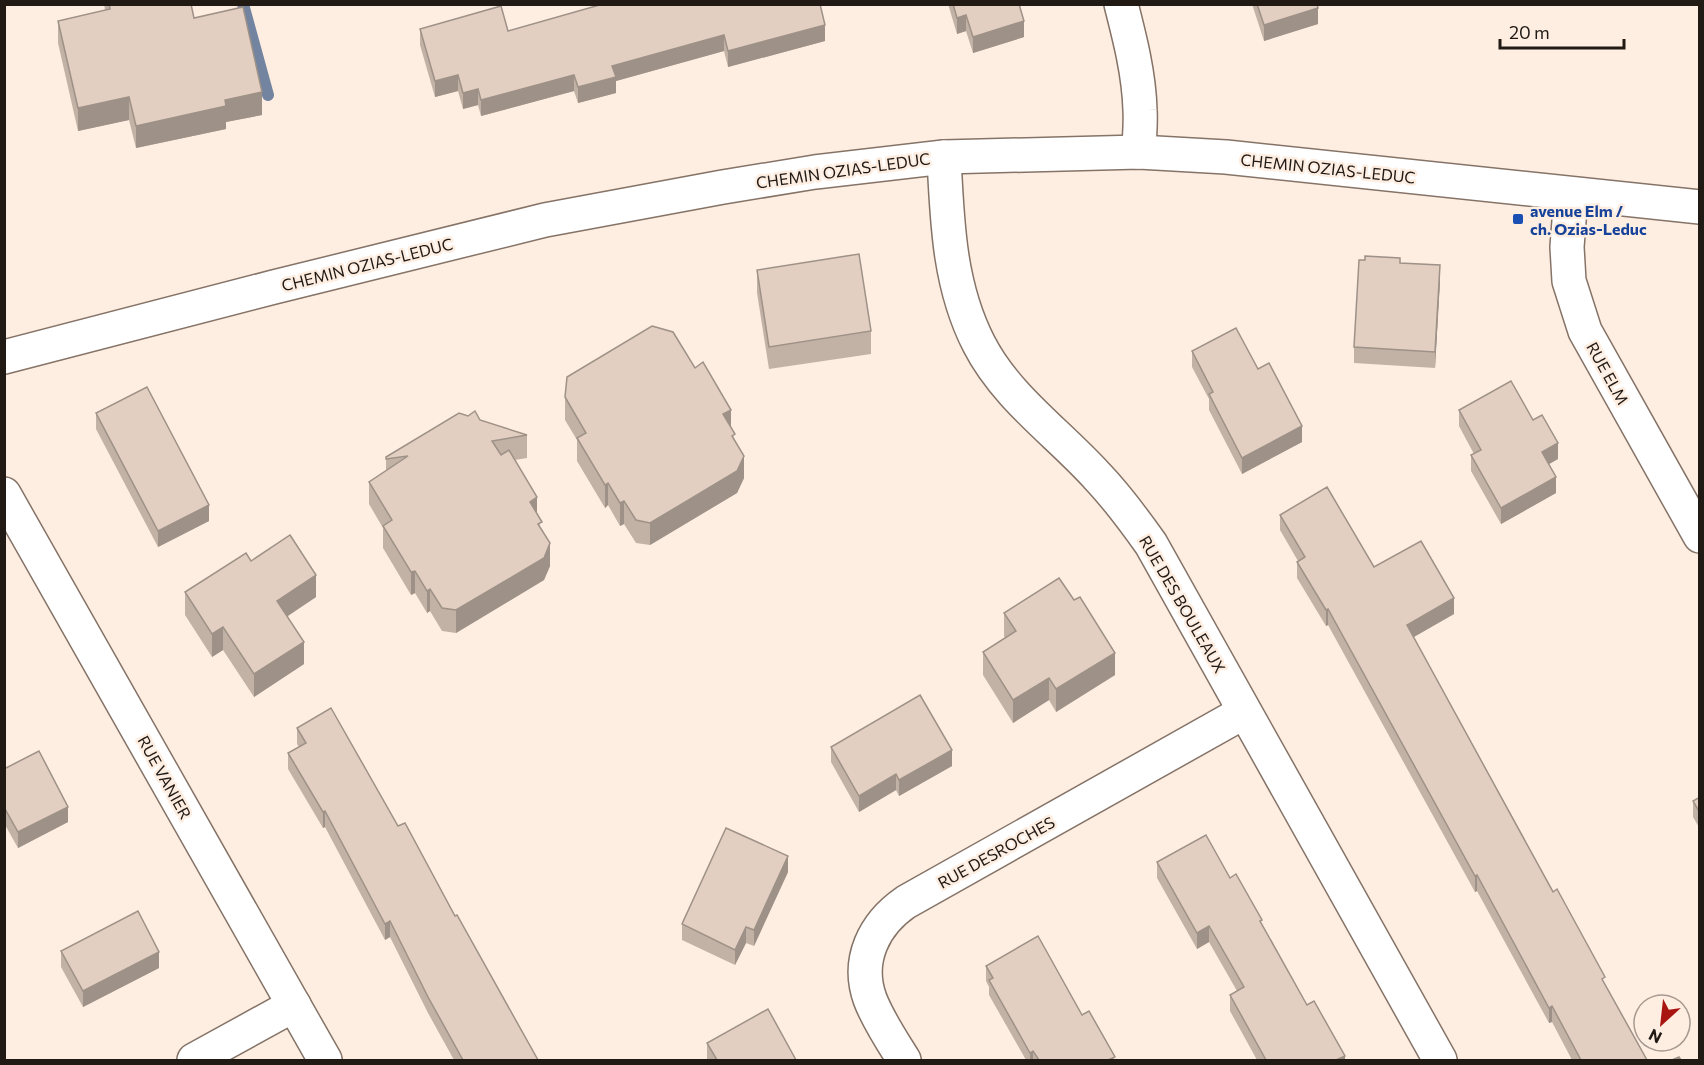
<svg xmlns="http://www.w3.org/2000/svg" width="1704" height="1065" viewBox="0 0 1704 1065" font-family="Commissioner,sans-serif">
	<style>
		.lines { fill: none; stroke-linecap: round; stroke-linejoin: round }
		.stream { stroke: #72849f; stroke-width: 12 }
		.minor-casing { stroke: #857367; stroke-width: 36 }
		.minor { stroke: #fff; stroke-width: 33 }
		.wall { fill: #c2b2a6 }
		.shaded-wall { fill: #9e9187 }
		.building { fill: #e2cfc1; stroke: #9e9187; stroke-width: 1.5 }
		.transit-dot { fill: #1a4fb4; stroke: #feeee2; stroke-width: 2 }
		.labels { text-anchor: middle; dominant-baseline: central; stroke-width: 5; stroke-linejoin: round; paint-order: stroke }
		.street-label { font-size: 16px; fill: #201914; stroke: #feeee2 }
		.transit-label { font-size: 16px; font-weight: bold; fill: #164399; stroke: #feeee2; text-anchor: start }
	</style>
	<rect width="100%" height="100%" fill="#feeee2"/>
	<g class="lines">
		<polyline class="stream" points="243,4 268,95"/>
		<g class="minor-casing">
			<g id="minor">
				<path d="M1121 4C1130 39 1139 74 1140 110 1141 124 1139 138 1139 152"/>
				<path d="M944 157C947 221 949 286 979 344 1006 397 1058 433 1097 476 1117 497 1134 520 1151 544L1440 1060"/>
				<polyline points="1571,195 1567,247 1569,281 1585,331 1700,536"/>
				<polyline points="4,357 274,287 545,220 723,187 815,172 944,157 1139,152 1226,157 1700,207"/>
				<polyline points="4,494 325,1060"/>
				<polyline points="194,1060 294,1005"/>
				<path d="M904 1060C892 1041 878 1020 870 999 856 960 874 924 906 902L1244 712"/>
			</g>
		</g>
		<use href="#minor" class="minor"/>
	</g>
	<g class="wall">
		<polygon points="104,4 191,4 194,18 262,115 226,122 226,129 136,148 129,120 78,131 58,43 58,21 105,10"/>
		<polygon points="603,4 825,41 728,67 724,51 616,81 616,93 578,103 574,91 481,116 478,105 463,109 458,91 435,97 420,45 420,29 508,31"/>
		<polygon points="948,4 1019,4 1024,37 973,53 966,31 957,34"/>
		<polygon points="1252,4 1317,4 1318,24 1264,41"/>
		<polygon points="1400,263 1440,281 1435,368 1354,363 1354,347"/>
		<polygon points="757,270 871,331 871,354 769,369 757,293"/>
		<polygon points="1192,351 1258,369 1302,442 1242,474 1209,410 1209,399 1192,367"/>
		<polygon points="565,397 731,427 744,478 737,493 650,545 636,543 624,524 620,526 608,505 605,508 577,461 577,440 565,420"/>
		<polygon points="1459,410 1533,420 1558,459 1549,464 1556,493 1501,524 1471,471 1471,455 1474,454 1459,426"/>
		<polygon points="96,413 209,521 158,547 96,429"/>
		<polygon points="480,420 527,435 527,458 515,460 537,515 550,566 544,580 456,633 442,631 430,611 427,613 415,593 411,595 383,548 383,528 369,504 369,482 386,471 386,457"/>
		<polygon points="1280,515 1374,567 1454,614 1413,637 1647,1060 1572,1060 1552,1022 1549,1023 1477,891 1475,892 1328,625 1326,626 1297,578 1297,562 1298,561 1280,530"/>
		<polygon points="251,561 316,597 288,616 304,664 254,697 223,650 212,657 185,615 185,592"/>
		<polygon points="1004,613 1115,675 1056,712 1049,700 1013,723 983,675 983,652 1005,638 1004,636"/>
		<polygon points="297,728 398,826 455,916 538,1060 454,1060 428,1013 390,937 385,940 325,827 323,828 288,769 288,753 299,747 297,744"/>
		<polygon points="831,747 952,766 899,796 896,790 859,812 831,762"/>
		<polygon points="4,769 68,822 18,848 4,823"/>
		<polygon points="1700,797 1700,829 1693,817 1693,801"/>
		<polygon points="1157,862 1230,878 1262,925 1307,1005 1345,1060 1257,1060 1230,1011 1230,995 1237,991 1209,942 1197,949 1157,878"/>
		<polygon points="788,872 754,946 746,943 735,965 682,940 682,924"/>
		<polygon points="61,951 159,968 83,1007 61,967"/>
		<polygon points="986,966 1082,1015 1115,1060 1026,1060 989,995 989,987 986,981"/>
		<polygon points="707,1043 796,1060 708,1060 707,1059"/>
	</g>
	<g class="shaded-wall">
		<polygon points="1318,8 1318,24 1264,41 1264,25"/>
		<polygon points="966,15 966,31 957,34 957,18"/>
		<polygon points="1024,21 1024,37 973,53 973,37"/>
		<polygon points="825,25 825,41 728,67 728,51"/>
		<polygon points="724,35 724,51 616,81 616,93 578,103 578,87 612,66"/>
		<polygon points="458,75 458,91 435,97 435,81"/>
		<polygon points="574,75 574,91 481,116 481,100"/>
		<polygon points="478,89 478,105 463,109 463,93"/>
		<polygon points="262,92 262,115 226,122 226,129 136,148 136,126 225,100"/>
		<polygon points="129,97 129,120 78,131 78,108"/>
		<polygon points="1440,265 1440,281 1435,368 1435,352"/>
		<polygon points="731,410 731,432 723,414"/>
		<polygon points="1302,426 1302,442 1242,474 1242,458"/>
		<polygon points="1558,443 1558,459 1542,468 1542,452"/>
		<polygon points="744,456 744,478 737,493 650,545 650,523"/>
		<polygon points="1556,477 1556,493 1501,524 1501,508"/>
		<polygon points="608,483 608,505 605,508 605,485"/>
		<polygon points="537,497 537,520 530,502"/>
		<polygon points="624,501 624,524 620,526 620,503"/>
		<polygon points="209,505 209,521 158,547 158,531"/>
		<polygon points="550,543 550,566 544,580 456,633 456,610"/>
		<polygon points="415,571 415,593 411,595 411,572"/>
		<polygon points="316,575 316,597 277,623 277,601"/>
		<polygon points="430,589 430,611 427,613 427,591"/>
		<polygon points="1454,598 1454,614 1407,641 1407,625"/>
		<polygon points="1328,609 1328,625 1326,626 1326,610"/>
		<polygon points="223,627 223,650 212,657 212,634"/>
		<polygon points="304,642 304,664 254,697 254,674"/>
		<polygon points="1115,653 1115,675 1056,712 1056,689"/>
		<polygon points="1049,678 1049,700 1013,723 1013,700"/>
		<polygon points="6,694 6,709 4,710 4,695"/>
		<polygon points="952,750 952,766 899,796 899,780"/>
		<polygon points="896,774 896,790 859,812 859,796"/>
		<polygon points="68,807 68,822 18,848 18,832"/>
		<polygon points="325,811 325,827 323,828 323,812"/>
		<polygon points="788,856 788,872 754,946 754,930"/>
		<polygon points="1477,875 1477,891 1475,892 1475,876"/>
		<polygon points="390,921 390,937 385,940 385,924"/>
		<polygon points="1209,926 1209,942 1197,949 1197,933"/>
		<polygon points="746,927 746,943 735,965 735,950"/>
		<polygon points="159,952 159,968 83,1007 83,991"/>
		<polygon points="1552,1006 1552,1022 1549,1023 1549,1008"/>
		<polygon points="1033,1051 1033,1060 1030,1060 1030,1053"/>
		<polygon points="1345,1056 1345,1060 1336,1060"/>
	</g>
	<g class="building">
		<polygon points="109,4 191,4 194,18 243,7 262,92 225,100 226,106 136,126 129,97 78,108 58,21 110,9"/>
		<polygon points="603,4 820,4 825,25 728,51 724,35 612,66 616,77 578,87 574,75 481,100 478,89 463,93 458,75 435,81 420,29 501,6 508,31"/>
		<polygon points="953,4 1019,4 1024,21 973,37 966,15 957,18"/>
		<polygon points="1257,4 1317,4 1318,8 1264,25"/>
		<polygon points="859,254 871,331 769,347 757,270"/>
		<polygon points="1365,256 1400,258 1400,263 1440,265 1435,352 1354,347 1359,260 1365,260"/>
		<polygon points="652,326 673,332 695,368 703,362 731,410 723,414 735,434 732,436 744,456 737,471 650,523 636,520 624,501 620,503 608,483 605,485 577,438 586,433 565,397 567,377"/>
		<polygon points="1236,328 1258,369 1269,363 1302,426 1242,458 1209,394 1213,392 1192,351"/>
		<polygon points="1511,381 1533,420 1542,415 1558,443 1542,452 1556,477 1501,508 1471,455 1481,450 1459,410"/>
		<polygon points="147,387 209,505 158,531 96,413"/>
		<polygon points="475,411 480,420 527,435 492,441 501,455 509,450 537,497 530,502 542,522 538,524 550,543 544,558 456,610 442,608 430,589 427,591 415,571 411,572 383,526 392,520 369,482 408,456 386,459 386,457 459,413 468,416"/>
		<polygon points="1327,487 1374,567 1421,541 1454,598 1407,625 1553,892 1557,889 1605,977 1602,979 1647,1060 1581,1060 1552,1006 1549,1008 1477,875 1475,876 1328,609 1326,610 1297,562 1305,557 1280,515"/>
		<polygon points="290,535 316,575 277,601 304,642 254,674 223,627 212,634 185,592 246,553 251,561"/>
		<polygon points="1059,578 1074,600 1080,597 1115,653 1056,689 1049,678 1013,700 983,652 1016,631 1004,613"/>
		<polygon points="920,695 952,750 899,780 896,774 859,796 831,747"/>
		<polygon points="331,708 398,826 405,823 455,916 457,915 538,1060 463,1060 428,997 390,921 385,924 325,811 323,812 288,753 306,743 297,728"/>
		<polygon points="39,751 68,807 18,832 4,807 4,769"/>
		<polygon points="1700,797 1700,813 1693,801"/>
		<polygon points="726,828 788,856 754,930 746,927 735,950 682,924"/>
		<polygon points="1206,835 1230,878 1236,874 1262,920 1260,921 1307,1005 1314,1001 1345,1056 1336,1060 1266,1060 1230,995 1244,987 1209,926 1197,933 1157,862"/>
		<polygon points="138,911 159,952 83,991 61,951"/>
		<polygon points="1038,936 1082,1015 1089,1011 1115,1057 1108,1060 1039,1060 1033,1051 1030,1053 989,980 993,978 986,966"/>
		<polygon points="768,1009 796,1060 717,1060 707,1043"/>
		<polygon points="1679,1057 1681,1060 1672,1060"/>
	</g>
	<rect class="transit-dot" x="1512" y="213" width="12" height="12" rx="3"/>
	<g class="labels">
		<g class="street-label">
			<text transform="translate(1328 168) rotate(6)">CHEMIN OZIAS-LEDUC</text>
			<text transform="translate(843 170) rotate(-8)">CHEMIN OZIAS-LEDUC</text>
			<text transform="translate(367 264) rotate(-14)">CHEMIN OZIAS-LEDUC</text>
			<text transform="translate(1608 373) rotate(61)">RUE ELM</text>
			<text transform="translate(1183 604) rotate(60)">RUE DES BOULEAUX</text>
			<text transform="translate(165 777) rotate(61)">RUE VANIER</text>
			<text transform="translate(996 852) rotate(-29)">RUE DESROCHES</text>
		</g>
		<g class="transit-label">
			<text x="1530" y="210">avenue Elm /<tspan x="1530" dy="18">ch. Ozias-Leduc</tspan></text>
		</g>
	</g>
	<rect width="1704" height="1065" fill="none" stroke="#201914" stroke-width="12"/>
	<g transform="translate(1662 1023) rotate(207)"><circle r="28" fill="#feeee2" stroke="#a59990" stroke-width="1.5"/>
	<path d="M0-4.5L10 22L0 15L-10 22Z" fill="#a81511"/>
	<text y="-9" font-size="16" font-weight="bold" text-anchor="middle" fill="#201914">N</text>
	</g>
	<path d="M1500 39v9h124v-9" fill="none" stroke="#201914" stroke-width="3"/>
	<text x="1509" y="39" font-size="18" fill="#201914" stroke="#feeee2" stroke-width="4.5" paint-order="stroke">20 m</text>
</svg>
